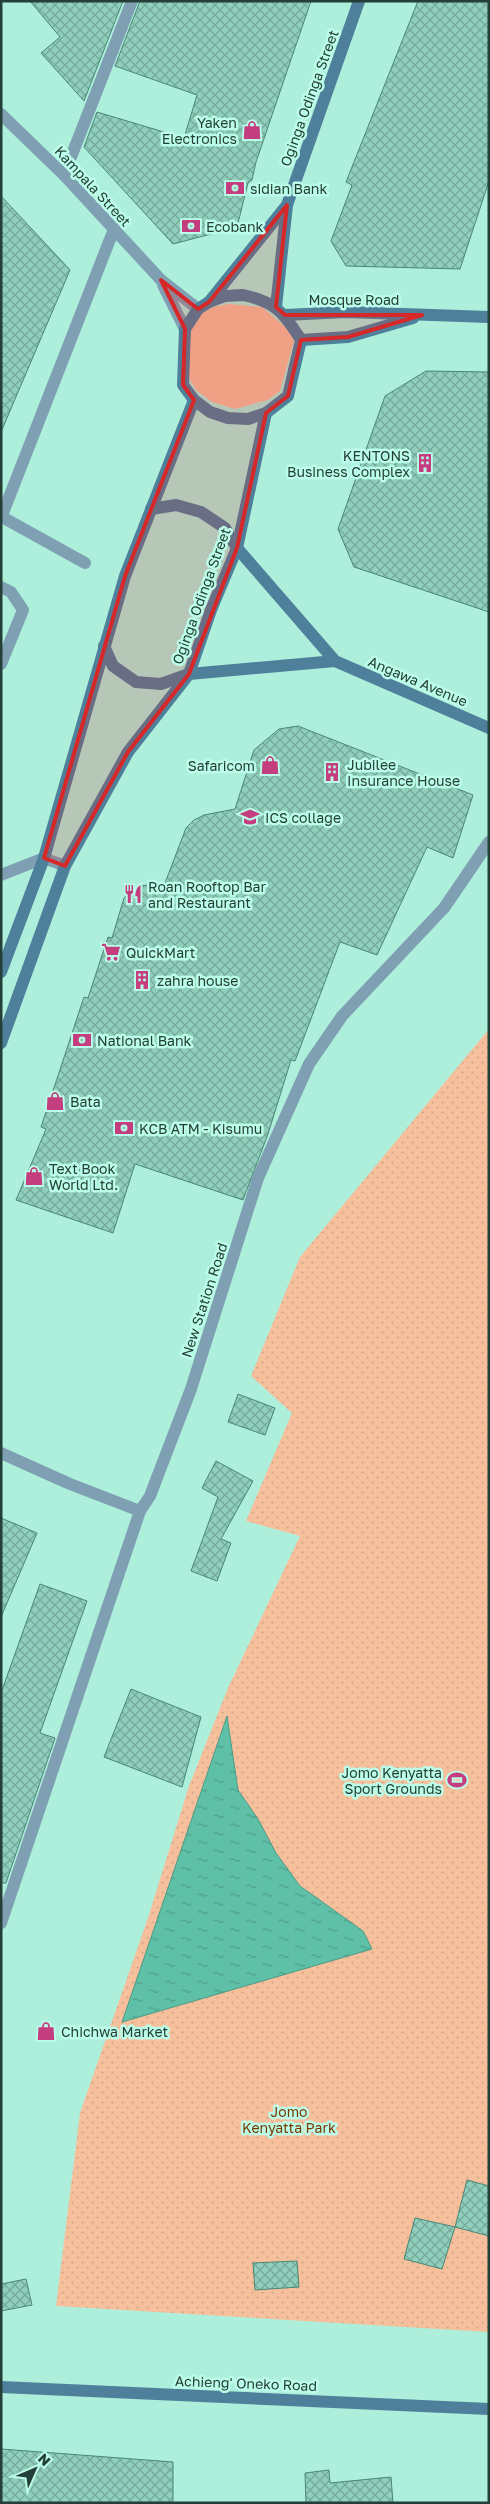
<svg xmlns="http://www.w3.org/2000/svg" width="490" height="2504" viewBox="0 0 490 2504" font-family="'Golos Text',sans-serif">
	<style>
		.grass { fill: #f7c09d }
		.park { fill: url(#park-dots) }
		.water { fill: url(#water-ripples); stroke: #4d9a85 }
		.building { fill: url(#building-cross-hatch); stroke: #488776 }
		.lines { fill: none; stroke-linecap: round; stroke-linejoin: round }
		.lane { stroke: #7fa0b3; stroke-width: 12 }
		.street { stroke: #7fa0b3; stroke-width: 12 }
		.secondary { stroke: #4e809c; stroke-width: 12 }
		.marked { fill: #d62828; fill-opacity: 0.2; stroke: #d62828; stroke-width: 4; stroke-linejoin: round }
		.labels { text-anchor: middle; dominant-baseline: central; stroke-width: 5; stroke-linejoin: round; paint-order: stroke }
		.street-label { font-size: 14px; fill: #243f37; stroke: #bbfde9 }
		.poi-label { font-size: 14px; fill: #243f37; stroke: #bbfde9; text-anchor: start }
		.park-label { font-size: 14px; fill: #783a01; stroke: #bbfde9 }
	</style>
	<defs>
		<pattern id="park-dots" width="8" height="8" patternUnits="userSpaceOnUse" patternTransform="scale(1.25)"><rect width="8" height="8" fill="#f7c09d"/><path d="M2 2h.1M6 6h.1" fill="none" stroke="#d4a688" stroke-width="1.8" stroke-linecap="round"/></pattern>
		<pattern id="water-ripples" width="26" height="14" patternUnits="userSpaceOnUse" patternTransform="scale(1.25)"><rect width="26" height="14" fill="#5ec1a7"/><path d="M2 4q2-2 4 0t4 0M15 11q2-2 4 0t4 0" fill="none" stroke="#4d9e89"/></pattern>
		<pattern id="building-cross-hatch" width="8" height="8" patternUnits="userSpaceOnUse" patternTransform="scale(1.25)"><rect width="8" height="8" fill="#8fcfbc"/><path d="M0 0l8 8M0 8l8-8" fill="none" stroke="#75a99a"/></pattern>
	</defs>
	<rect width="100%" height="100%" fill="#aeefdc"/>
	<polygon class="grass" points="229,304 262,307 290,331 294,341 280,391 268,400 235,409 212,402 196,390 189,378 187,334 201,314 213,307"/>
	<polygon class="park" points="489,1029 489,2332 56,2306 80,2113 148,1918 189,1786 228,1688 300,1536 246,1521 292,1413 251,1376 300,1257"/>
	<polygon class="water" points="227,1716 238,1790 258,1819 276,1853 300,1886 363,1931 372,1949 122,2022"/>
	<g class="building">
		<polygon points="30,1 123,1 84,101 41,53 60,37"/>
		<polygon points="140,1 311,1 256,162 252,180 248,183 238,223 234,228 173,244 84,147 97,112 184,138 197,95 115,66"/>
		<polygon points="418,1 489,1 489,181 460,269 346,266 331,241 352,185 346,182"/>
		<polygon points="1,196 70,270 1,432"/>
		<polygon points="426,371 489,372 489,612 354,567 338,529 385,396"/>
		<polygon points="298,726 473,795 453,858 427,847 377,955 340,942 295,1061 291,1060 268,1134 243,1200 135,1164 113,1233 16,1200 46,1129 41,1127 84,997 88,998 108,937 112,938 124,898 139,886 165,883 186,828 194,820 204,815 235,809 254,750 279,729"/>
		<polygon points="238,1394 275,1408 265,1435 228,1422"/>
		<polygon points="216,1461 253,1481 221,1539 231,1543 217,1581 191,1571 218,1497 202,1488"/>
		<polygon points="1,1518 37,1533 1,1617"/>
		<polygon points="40,1584 87,1601 40,1733 55,1738 6,1883 1,1883 1,1693"/>
		<polygon points="131,1689 201,1717 182,1787 104,1757"/>
		<polygon points="467,2180 489,2186 489,2236 455,2227"/>
		<polygon points="415,2218 455,2227 442,2269 404,2259"/>
		<polygon points="297,2261 299,2287 255,2290 253,2263"/>
		<polygon points="26,2279 32,2305 1,2311 1,2284"/>
		<polygon points="1,2449 173,2462 173,2503 1,2503"/>
		<polygon points="329,2470 330,2483 391,2477 393,2503 306,2503 305,2473"/>
	</g>
	<g class="lines">
		<polyline class="lane" points="1,587 11,592 23,610 1,664"/>
		<g class="street">
			<polyline points="1,114 64,175 161,280 198,309"/>
			<polyline points="64,175 132,1"/>
			<polyline points="163,285 185,329"/>
			<polyline points="2,517 85,563"/>
			<polyline points="1,518 114,229"/>
			<polyline points="1,875 44,858 65,866"/>
			<polyline points="1,1453 70,1484 140,1511"/>
			<polyline points="1,1923 140,1511 150,1496 191,1389 258,1178 309,1064 342,1016 444,908 489,842"/>
		</g>
		<g class="secondary">
			<path d="M243 295C276 302 284 313 301 340L288 396 266 413 248 419 228 418 210 412 194 400 183 385 185 329 198 309 209 302 225 296Z"/>
			<polyline points="209,302 287,205"/>
			<polyline points="276,307 287,205 359,1"/>
			<polyline points="285,315 346,312 489,317"/>
			<polyline points="301,340 348,337 413,318"/>
			<polyline points="151,509 176,505 201,512 225,528 237,548 335,661 489,728"/>
			<polyline points="104,646 113,666 136,682 161,684 189,674 335,661"/>
			<polyline points="1,972 44,858 125,576 194,400"/>
			<polyline points="1,1043 65,866 128,752 189,674 211,610 237,548 266,413"/>
			<polyline points="1,2387 489,2409"/>
		</g>
	</g>
	<path class="marked" d="M287 205 276 307 285 315H422L348 337 301 340 288 396 266 413 237 548 189 674 128 752 65 866 44 858 125 576 194 400 183 385 185 329 161 280 198 309 209 302Z"/>
	<defs>
		<g id="shop-bare" transform="scale(1.5)"><path d="M-5-2.5h2.3a2.7 3.5 0 0 1 5.4 0H5L5.5 6h-11ZM-1.5-2.5h3a1.5 2.3 0 0 0-3 0Z" fill="#c33d7f" stroke="#bbfde9" stroke-width="2.5" paint-order="stroke"/></g>
		<g id="bank-bare" transform="scale(1.5)"><path d="M-6-4H6V4H-6ZM0-2.3a2.3 2.3 0 1 0 0 4.6a2.3 2.3 0 1 0 0-4.6Z" fill="#c33d7f" stroke="#bbfde9" stroke-width="2.5" paint-order="stroke"/></g>
		<g id="building-bare" transform="scale(1.5)"><path d="M-4-6H4V6H1V3H-1V6H-4ZM-2.5-4.3h1.7v1.8h-1.7ZM.8-4.3h1.7v1.8H.8ZM-2.5-1h1.7V.8h-1.7ZM.8-1h1.7V.8H.8Z" fill="#c33d7f" stroke="#bbfde9" stroke-width="2.5" paint-order="stroke"/></g>
		<g id="school-bare" transform="scale(1.5)"><path d="M0-5L7-2L0 1L-7-2ZM-4 1L0 2.5L4 1V4Q0 6-4 4Z" fill="#c33d7f" stroke="#bbfde9" stroke-width="2.5" paint-order="stroke"/></g>
		<g id="restaurant-bare" transform="scale(1.5)"><path d="M-5-6h1v4h1v-4h1v4h1v-4h1v5L-1.5 .5V6h-2V.5L-5-1ZM5-6V6H3V1.5H1.5Q1.5-4 5-6Z" fill="#c33d7f" stroke="#bbfde9" stroke-width="2.5" paint-order="stroke"/></g>
		<g id="supermarket-bare" transform="scale(1.5)"><path d="M-6-5.5h2.5l.6 2H6L4.5 2H-2.5L-4.4-4H-6ZM-1.5 3.2a1.3 1.3 0 1 0 .1 0ZM3 3.2a1.3 1.3 0 1 0 .1 0Z" fill="#c33d7f" stroke="#bbfde9" stroke-width="2.5" paint-order="stroke"/></g>
		<g id="stadium-bare" transform="scale(1.5)"><path d="M0-5a6.5 5 0 1 0 0 10a6.5 5 0 1 0 0-10ZM-3.5-1.8h7v3.6h-7Z" fill="#c33d7f" stroke="#bbfde9" stroke-width="2.5" paint-order="stroke"/></g>
	</defs>
	<g fill-rule="evenodd">
		<use href="#shop-bare" x="252" y="130"/>
		<use href="#bank-bare" x="235" y="188"/>
		<use href="#bank-bare" x="191" y="226"/>
		<use href="#building-bare" x="425" y="463"/>
		<use href="#shop-bare" x="270" y="765"/>
		<use href="#building-bare" x="332" y="772"/>
		<use href="#school-bare" x="250" y="817"/>
		<use href="#restaurant-bare" x="133" y="894"/>
		<use href="#supermarket-bare" x="111" y="952"/>
		<use href="#building-bare" x="142" y="980"/>
		<use href="#bank-bare" x="82" y="1040"/>
		<use href="#shop-bare" x="55" y="1101"/>
		<use href="#bank-bare" x="124" y="1128"/>
		<use href="#shop-bare" x="34" y="1176"/>
		<use href="#stadium-bare" x="457" y="1780"/>
		<use href="#shop-bare" x="46" y="2031"/>
	</g>
	<g class="labels">
		<g class="street-label">
			<text transform="translate(309 98) rotate(-70)">Oginga Odinga Street</text>
			<text transform="translate(93 186) rotate(47)">Kampala Street</text>
			<text x="354" y="299">Mosque Road</text>
			<text transform="translate(201 596) rotate(-70)">Oginga Odinga Street</text>
			<text transform="translate(418 681) rotate(23)">Angawa Avenue</text>
			<text transform="translate(204 1300) rotate(-72)">New Station Road</text>
			<text transform="translate(246 2383) rotate(2)">Achieng' Oneko Road</text>
		</g>
		<g class="poi-label">
			<text x="237" y="122" text-anchor="end">Yaken<tspan x="237" dy="16">Electronics</tspan></text>
			<text x="250" y="188">sidian Bank</text>
			<text x="206" y="226">Ecobank</text>
			<text x="410" y="455" text-anchor="end">KENTONS<tspan x="410" dy="16">Business Complex</tspan></text>
			<text x="347" y="764">Jubilee<tspan x="347" dy="16">Insurance House</tspan></text>
			<text x="255" y="765" text-anchor="end">Safaricom</text>
			<text x="265" y="817">ICS collage</text>
			<text x="148" y="886">Roan Rooftop Bar<tspan x="148" dy="16">and Restaurant</tspan></text>
			<text x="126" y="952">QuickMart</text>
			<text x="157" y="980">zahra house</text>
			<text x="97" y="1040">National Bank</text>
			<text x="70" y="1101">Bata</text>
			<text x="139" y="1128">KCB ATM - Kisumu</text>
			<text x="49" y="1168">Text Book<tspan x="49" dy="16">World Ltd.</tspan></text>
			<text x="442" y="1772" text-anchor="end">Jomo Kenyatta<tspan x="442" dy="16">Sport Grounds</tspan></text>
			<text x="61" y="2031">Chichwa Market</text>
		</g>
		<g class="park-label">
			<text x="289" y="2111">Jomo<tspan x="289" dy="16">Kenyatta Park</tspan></text>
		</g>
	</g>
	<rect width="490" height="2504" fill="none" stroke="#243f37" stroke-width="5"/>
	<g transform="translate(35 2469) rotate(45)" stroke="#bbfde9" stroke-width="4" paint-order="stroke">
	<path d="M0-4L9 19L0 12L-9 19Z" fill="#243f37"/>
	<text y="-8" font-size="14" font-weight="bold" text-anchor="middle" fill="#243f37">N</text>
	</g>
</svg>
